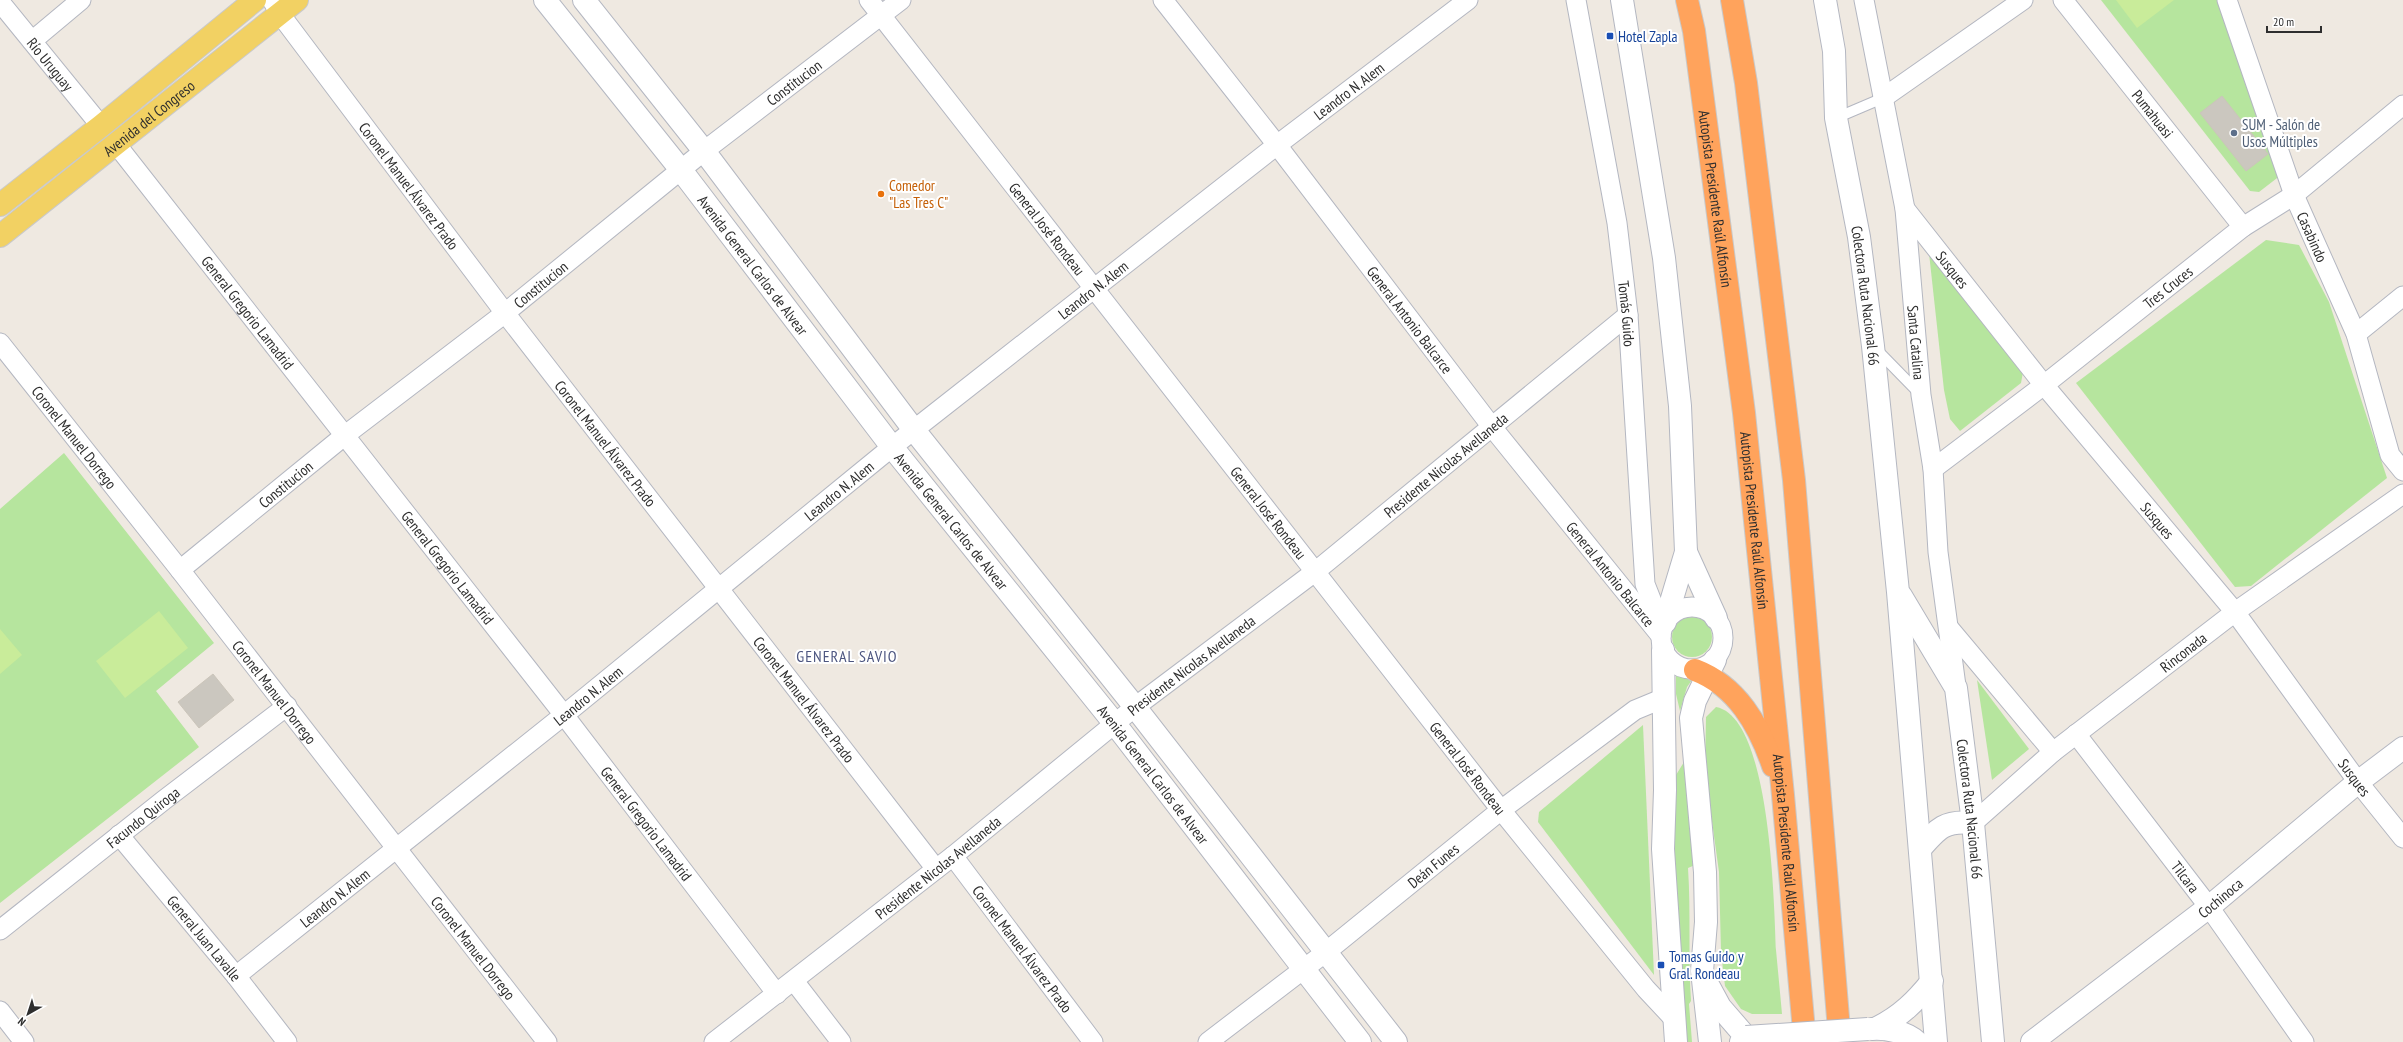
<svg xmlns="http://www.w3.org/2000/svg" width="2403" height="1042" viewBox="0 0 2403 1042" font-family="'PT Sans Narrow',sans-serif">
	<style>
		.green { fill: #b6e59e }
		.pitch { fill: #c9ec9a }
		.building { fill: #cbc7bf; stroke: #cbc5ba }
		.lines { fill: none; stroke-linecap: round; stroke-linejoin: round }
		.service-casing { stroke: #b4b7c1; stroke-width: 12 }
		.minor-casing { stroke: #b4b7c1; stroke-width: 21 }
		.tertiary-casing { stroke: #b4b7c1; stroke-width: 24 }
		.secondary-casing { stroke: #b4b7c1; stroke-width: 24 }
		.primary-casing { stroke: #c9c9c9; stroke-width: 24 }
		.motorway-casing { stroke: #c9c9c9; stroke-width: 24 }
		.service { stroke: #fff; stroke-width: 10 }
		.minor { stroke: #fff; stroke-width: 19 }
		.tertiary { stroke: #fff; stroke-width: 22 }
		.secondary { stroke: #fff; stroke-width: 22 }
		.primary { stroke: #f2d163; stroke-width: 22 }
		.motorway { stroke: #ffa35c; stroke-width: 22 }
		.secondary-bridge-casing { stroke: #b4b7c1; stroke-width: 24; stroke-linecap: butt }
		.secondary-bridge { stroke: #fff; stroke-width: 22 }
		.transit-dot { fill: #1a4fb4; stroke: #fff; stroke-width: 1.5 }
		.service-dot { fill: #5c6f8a; stroke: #fff; stroke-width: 1.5 }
		.food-dot { fill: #e8710a; stroke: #fff; stroke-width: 1.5 }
		.labels { text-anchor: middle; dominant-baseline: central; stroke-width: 4; stroke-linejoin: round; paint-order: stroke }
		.transit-label { font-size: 15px; fill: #164399; stroke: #fff; text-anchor: start }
		.street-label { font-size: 15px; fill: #2e2e2e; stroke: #fff }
		.service-label { font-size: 15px; fill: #4e5e75; stroke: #fff; text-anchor: start }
		.food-label { font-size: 15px; fill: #c56008; stroke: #fff; text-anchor: start }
		.neighbourhood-label { font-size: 16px; letter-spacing: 1px; fill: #4d5680; stroke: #fff }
	</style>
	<rect width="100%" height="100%" fill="#efe9e1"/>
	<g class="green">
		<polygon points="2101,0 2220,0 2281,175 2259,192 2250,191"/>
		<polygon points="2266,240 2299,245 2329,302 2387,478 2251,586 2235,587 2076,383"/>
		<polygon points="1928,244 2023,372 2021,383 1960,431 1950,419 1944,390"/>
		<polygon points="64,453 214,643 156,691 199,747 0,903 0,509"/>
		<circle cx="1692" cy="637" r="20"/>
		<polygon points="1676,672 1692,680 1687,687 1680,711 1676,694"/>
		<polygon points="1977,680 2029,749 1992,780"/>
		<path d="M1716 707C1771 717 1774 904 1776 950 1778 971 1780 992 1782 1014H1752L1741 1009 1725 986 1721 952 1719 872 1705 771 1706 717Z"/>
		<polygon points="1643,725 1654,975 1538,822 1539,812"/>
		<path d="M1684 762 1695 865 1688 868C1691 913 1688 957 1691 1001L1689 1004 1692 1042H1687L1672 850 1676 775Z"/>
	</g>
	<g class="pitch">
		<polygon points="2116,0 2174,0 2137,28"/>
		<polygon points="159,611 188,648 125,698 96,661"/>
		<polygon points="0,629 22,655 0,674"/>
	</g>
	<g class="building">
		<polygon points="2222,96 2268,154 2246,171 2200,113"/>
		<polygon points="213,674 234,700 199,728 178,702"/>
	</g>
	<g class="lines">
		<g class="service-casing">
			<g id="service">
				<polyline points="1836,118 1883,98"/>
				<polyline points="1876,349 1919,393"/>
			</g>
		</g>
		<g class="minor-casing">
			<g id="minor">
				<path id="s1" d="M272 0 280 14 505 313 936 869"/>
				<path id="s2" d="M869 0 1501 810 1646 989 1674 1019"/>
				<path id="s3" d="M1163 0 1277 145 1492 427 1661 636"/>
				<path id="s4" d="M1576 0 1617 223 1628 315 1645 584 1662 627"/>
				<path id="s5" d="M1864 0 1905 209 1921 395 1933 469 1938 552 1956 686"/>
				<path id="s6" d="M2063 0 2243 227"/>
				<path id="s7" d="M2227 0 2294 195 2356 334 2390 455 2403 471"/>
				<path id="s8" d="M0 2 101 126"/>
				<polyline points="32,41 81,0"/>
				<polyline points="1883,98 2023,0"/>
				<path id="s9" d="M116 144 564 715 777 994"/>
				<path id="s10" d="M1905 209 2044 385 2235 612 2358 782 2403 838"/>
				<polyline points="2356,334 2403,296"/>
				<path id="s11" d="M0 343 180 570 547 1042"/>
				<path id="s12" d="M1933 469 2044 385 2243 227 2294 195 2403 105"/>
				<path id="s13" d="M180 570 344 436 505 313 704 151 901 0"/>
				<circle cx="1692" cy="638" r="31"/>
				<polyline points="1949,628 2053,752"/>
				<path id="s14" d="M2076 734 2209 907 2304 1042"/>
				<path id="s15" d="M1973 823 2053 752 2235 612 2403 494"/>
				<path id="s16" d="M119 835 236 976 287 1042"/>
				<path id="s17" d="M953 856 1093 1042"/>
				<path id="s18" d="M0 930 164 800 287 706"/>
				<path id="s19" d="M236 976 564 715 892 447 1277 145 1468 0"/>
				<polyline points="794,981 841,1042"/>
				<polyline points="0,1011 24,1042"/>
				<path id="s20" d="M714 1042 953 856 1135 707 1316 571 1628 315"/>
				<path id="s21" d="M1208 1042 1326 952 1501 810 1635 710 1664 698"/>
			</g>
		</g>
		<g class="tertiary-casing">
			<g id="tertiary">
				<path id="s22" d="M545 0 681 170 892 447 1115 724 1360 1042"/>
				<polyline points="584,0 704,151 914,430 1135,707 1396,1042"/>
				<polyline points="1622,0 1664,258 1680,406 1686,552 1665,622"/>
				<polyline points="1686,552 1716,618"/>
				<path id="s23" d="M2032 1042 2209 907 2358 782 2403 748"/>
			</g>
		</g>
		<g class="secondary-casing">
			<g id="secondary">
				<path id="s24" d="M1825 0 1834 51 1836 118 1859 237 1873 346 1898 592 1936 1042"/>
				<path id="s25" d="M1901 596 1956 688 1973 823 1993 1042"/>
				<polyline points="1663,650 1665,790 1663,849 1676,1042"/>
				<path d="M1920 849C1938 828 1945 820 1973 823"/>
				<polyline points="1707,983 1720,1007 1746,1037 1741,1042"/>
				<path d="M1877 1028C1901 1016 1916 1001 1932 981"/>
				<path d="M1872 1029C1886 1028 1907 1032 1917 1042"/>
				<polyline points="1710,1042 1702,971 1706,922 1705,872 1691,718 1695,701 1715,660"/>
			</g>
		</g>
		<g class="primary-casing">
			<g id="primary">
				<polyline points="0,205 101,126 255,0"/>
				<path id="s26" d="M0 236 297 0"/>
			</g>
		</g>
		<g class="motorway-casing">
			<g id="motorway">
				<path id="s27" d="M1687 0 1694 31 1744 413 1783 795 1805 1042"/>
				<polyline points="1732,0 1746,83 1794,480 1840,1042"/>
				<path d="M1695 670C1737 686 1759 725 1773 766"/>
			</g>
		</g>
		<use href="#service" class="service"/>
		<use href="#minor" class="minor"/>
		<use href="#tertiary" class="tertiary"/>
		<use href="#secondary" class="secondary"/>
		<use href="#primary" class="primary"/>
		<use href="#motorway" class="motorway"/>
		<g class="secondary-bridge-casing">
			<polyline id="secondary-bridge" points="1746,1037 1868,1029"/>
		</g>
		<use href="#secondary-bridge" class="secondary-bridge"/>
	</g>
	<g class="transit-dot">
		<rect x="1606" y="32" width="8" height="8" rx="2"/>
		<rect x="1657" y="961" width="8" height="8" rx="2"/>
	</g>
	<circle class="service-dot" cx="2234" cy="133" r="4"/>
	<circle class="food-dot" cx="881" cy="194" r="4"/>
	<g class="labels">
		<g class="transit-label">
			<text x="1618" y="36">Hotel Zapla</text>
			<text x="1669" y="956">Tomas Guido y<tspan x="1669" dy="17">Gral. Rondeau</tspan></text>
		</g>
		<g class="street-label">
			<text stroke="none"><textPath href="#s8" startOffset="80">Río Uruguay</textPath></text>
			<text stroke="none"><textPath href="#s13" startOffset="784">Constitucion</textPath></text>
			<text stroke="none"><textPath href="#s19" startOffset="1422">Leandro N. Alem</textPath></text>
			<text stroke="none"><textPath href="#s6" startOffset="145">Pumahuasi</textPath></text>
			<text stroke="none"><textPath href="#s26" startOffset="190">Avenida del Congreso</textPath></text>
			<text stroke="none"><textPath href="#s1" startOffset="231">Coronel Manuel Álvarez Prado</textPath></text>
			<text stroke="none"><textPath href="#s27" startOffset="201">Autopista Presidente Raúl Alfonsín</textPath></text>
			<text stroke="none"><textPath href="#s2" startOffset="290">General José Rondeau</textPath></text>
			<text stroke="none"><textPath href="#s7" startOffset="252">Casabindo</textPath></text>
			<text stroke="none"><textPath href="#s22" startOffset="337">Avenida General Carlos de Alvear</textPath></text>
			<text stroke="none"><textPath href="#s10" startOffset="77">Susques</textPath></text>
			<text stroke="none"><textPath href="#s13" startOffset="460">Constitucion</textPath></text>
			<text stroke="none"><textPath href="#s12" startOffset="297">Tres Cruces</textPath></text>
			<text stroke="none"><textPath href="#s19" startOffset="1098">Leandro N. Alem</textPath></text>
			<text stroke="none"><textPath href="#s24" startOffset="299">Colectora Ruta Nacional 66</textPath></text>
			<text stroke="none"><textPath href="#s9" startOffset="214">General Gregorio Lamadrid</textPath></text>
			<text stroke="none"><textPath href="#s4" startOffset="318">Tomás Guido</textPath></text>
			<text stroke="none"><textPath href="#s3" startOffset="404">General Antonio Balcarce</textPath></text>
			<text stroke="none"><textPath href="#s5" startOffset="347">Santa Catalina</textPath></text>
			<text stroke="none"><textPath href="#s11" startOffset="120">Coronel Manuel Dorrego</textPath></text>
			<text stroke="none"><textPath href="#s1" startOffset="555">Coronel Manuel Álvarez Prado</textPath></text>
			<text stroke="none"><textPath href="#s20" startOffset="932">Presidente Nicolas Avellaneda</textPath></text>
			<text stroke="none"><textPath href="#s13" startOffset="136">Constitucion</textPath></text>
			<text stroke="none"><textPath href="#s19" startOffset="774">Leandro N. Alem</textPath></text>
			<text stroke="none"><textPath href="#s2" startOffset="650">General José Rondeau</textPath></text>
			<text stroke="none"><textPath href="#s27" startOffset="525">Autopista Presidente Raúl Alfonsín</textPath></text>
			<text stroke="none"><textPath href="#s10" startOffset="401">Susques</textPath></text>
			<text stroke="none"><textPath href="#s22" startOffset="661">Avenida General Carlos de Alvear</textPath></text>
			<text stroke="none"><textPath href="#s9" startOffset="538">General Gregorio Lamadrid</textPath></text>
			<text stroke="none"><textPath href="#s3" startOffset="728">General Antonio Balcarce</textPath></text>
			<text stroke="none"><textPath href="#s15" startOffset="271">Rinconada</textPath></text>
			<text stroke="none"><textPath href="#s20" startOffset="608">Presidente Nicolas Avellaneda</textPath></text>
			<text stroke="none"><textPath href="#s11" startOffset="444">Coronel Manuel Dorrego</textPath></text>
			<text stroke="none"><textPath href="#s19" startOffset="450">Leandro N. Alem</textPath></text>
			<text stroke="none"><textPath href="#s1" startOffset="879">Coronel Manuel Álvarez Prado</textPath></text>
			<text stroke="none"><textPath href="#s2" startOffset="974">General José Rondeau</textPath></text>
			<text stroke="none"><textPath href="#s22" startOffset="985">Avenida General Carlos de Alvear</textPath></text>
			<text stroke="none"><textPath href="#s10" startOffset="725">Susques</textPath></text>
			<text stroke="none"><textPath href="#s25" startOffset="229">Colectora Ruta Nacional 66</textPath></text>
			<text stroke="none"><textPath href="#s18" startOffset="182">Facundo Quiroga</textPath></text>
			<text stroke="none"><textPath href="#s9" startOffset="862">General Gregorio Lamadrid</textPath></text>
			<text stroke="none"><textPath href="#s27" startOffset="849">Autopista Presidente Raúl Alfonsín</textPath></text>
			<text stroke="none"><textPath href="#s21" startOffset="286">Deán Funes</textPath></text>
			<text stroke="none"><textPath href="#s20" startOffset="284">Presidente Nicolas Avellaneda</textPath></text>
			<text stroke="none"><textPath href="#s14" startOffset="180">Tilcara</textPath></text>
			<text stroke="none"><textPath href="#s19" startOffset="126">Leandro N. Alem</textPath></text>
			<text stroke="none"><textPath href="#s23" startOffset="237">Cochinoca</textPath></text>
			<text stroke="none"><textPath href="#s16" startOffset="134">General Juan Lavalle</textPath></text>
			<text stroke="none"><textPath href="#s11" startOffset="768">Coronel Manuel Dorrego</textPath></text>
			<text stroke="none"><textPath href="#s17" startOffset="116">Coronel Manuel Álvarez Prado</textPath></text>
		</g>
		<g class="service-label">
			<text x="2242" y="124">SUM - Salón de<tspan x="2242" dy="17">Usos Múltiples</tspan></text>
		</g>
		<g class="food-label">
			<text x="889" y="185">Comedor<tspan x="889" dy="17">"Las Tres C"</tspan></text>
		</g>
		<g class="neighbourhood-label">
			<text x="847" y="656">GENERAL SAVIO</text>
		</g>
	</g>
	<g transform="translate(28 1014) rotate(219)" stroke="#ffffff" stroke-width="3" paint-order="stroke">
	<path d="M0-3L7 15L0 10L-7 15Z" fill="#2e2e2e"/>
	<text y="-6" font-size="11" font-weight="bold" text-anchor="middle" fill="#2e2e2e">N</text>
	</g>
	<path d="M2267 26v6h54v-6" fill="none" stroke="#2e2e2e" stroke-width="2"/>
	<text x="2273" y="26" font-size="12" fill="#2e2e2e" stroke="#ffffff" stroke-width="3" paint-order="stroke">20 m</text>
</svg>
